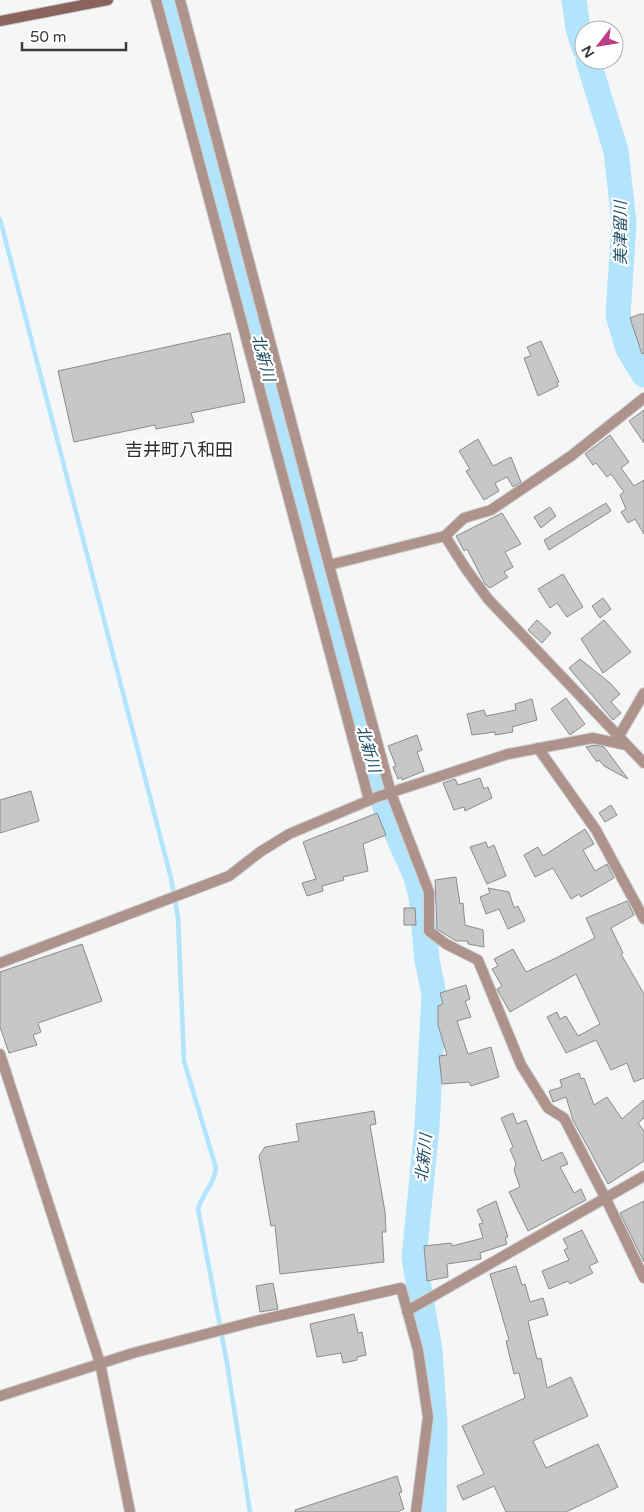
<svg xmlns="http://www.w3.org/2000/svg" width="644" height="1512" viewBox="0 0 644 1512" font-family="'Varela Round','Noto Sans JP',sans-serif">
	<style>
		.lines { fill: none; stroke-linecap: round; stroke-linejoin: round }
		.stream { stroke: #b2e4fb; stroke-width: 4.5 }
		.river { stroke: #b2e4fb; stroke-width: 25 }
		.building { fill: #c6c7c8; stroke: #8a8b8d }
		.minor-casing { stroke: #cfd0d1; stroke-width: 12 }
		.secondary-casing { stroke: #cfd0d1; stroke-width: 12 }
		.minor { stroke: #ae938d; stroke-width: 10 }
		.secondary { stroke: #8a645c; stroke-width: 10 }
		.labels { text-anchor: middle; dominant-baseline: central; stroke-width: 4.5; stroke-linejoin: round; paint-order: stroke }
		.water-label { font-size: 16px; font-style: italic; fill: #1e5065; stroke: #fff }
		.quarter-label { font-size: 18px; fill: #2d2e2f; stroke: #fff }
	</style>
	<rect width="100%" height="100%" fill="#f4f6f7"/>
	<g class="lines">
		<path class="stream" d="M0 219 171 878 178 917 184 1061 216 1168C215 1183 202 1194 198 1209L227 1363 250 1512"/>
		<g class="river">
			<polyline points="166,0 362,728 386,810 416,877 421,896 427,960 434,994 427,1127 414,1258 430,1350 435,1425 434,1512"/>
			<polyline points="574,0 578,28 584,48"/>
			<polyline points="588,60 616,151 624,223 618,315 628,349 644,375"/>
		</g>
	</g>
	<g class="building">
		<polygon points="640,314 644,314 644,353 642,354 630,318"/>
		<polygon points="230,333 245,402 191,413 194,422 156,429 155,425 74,442 58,371"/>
		<polygon points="541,341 559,382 557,383 558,386 538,396 524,358 531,356 527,347"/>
		<polygon points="644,410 644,443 629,421"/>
		<polygon points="610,435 629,462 621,468 634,486 644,480 644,534 635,519 628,523 621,512 626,509 620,495 624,492 611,474 607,477 596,463 593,465 585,454"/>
		<polygon points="478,439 493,466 511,457 521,482 513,487 507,477 495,483 499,491 484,500 466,471 470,469 459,451"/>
		<polygon points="606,503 611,511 549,550 544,540"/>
		<polygon points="550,507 556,516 541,528 534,517"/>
		<polygon points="502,513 521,544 505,552 513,567 504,572 508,577 490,588 485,584 467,549 464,551 456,536"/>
		<polygon points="563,574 583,607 567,617 557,603 550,608 538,589"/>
		<polygon points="603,598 611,609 600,618 592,606"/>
		<polygon points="537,620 551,633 542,643 528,630"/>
		<polygon points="604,620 631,652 603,673 581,639"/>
		<polygon points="580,659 610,683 620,694 611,702 621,713 613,720 569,668"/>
		<polygon points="566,698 585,724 570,735 551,709"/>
		<polygon points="532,699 537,720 512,727 513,732 495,735 495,732 472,735 467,714 484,710 486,716 516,710 515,704"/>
		<polygon points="417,735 422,750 417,752 424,771 402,780 401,777 398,779 393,767 396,766 388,746"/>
		<polygon points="595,745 604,747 628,779 604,766 599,760 597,762 586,747"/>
		<polygon points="480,778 484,789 488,787 492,798 465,811 464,807 454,810 443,783 455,779 458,785"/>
		<polygon points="31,791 39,821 0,833 0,800"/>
		<polygon points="611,805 617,815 605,822 599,813"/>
		<polygon points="377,813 386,835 363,844 368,871 343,877 344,880 322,886 323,891 307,896 302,883 316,879 303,842"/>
		<polygon points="585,829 594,844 583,850 595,871 607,864 614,878 581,897 579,894 571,899 553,868 535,877 524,855 538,847 543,856"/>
		<polygon points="486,842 488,848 494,845 506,876 487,884 470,847"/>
		<polygon points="456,877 460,904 463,903 465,925 483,930 484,947 468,944 468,941 456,941 437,929 435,880"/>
		<polygon points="488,888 509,892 514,908 518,906 525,921 508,929 499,909 486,914 480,897 490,893"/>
		<polygon points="627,901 634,915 611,928 623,953 621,954 644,994 644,1078 634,1082 627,1063 611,1070 596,1040 566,1053 547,1017 557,1012 560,1019 566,1016 578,1036 600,1024 576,974 510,1012 498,991 497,989 502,986 492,969 498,966 494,959 513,949 526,972 556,958 595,938 586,918"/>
		<polygon points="404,908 415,908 416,925 404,925"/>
		<polygon points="82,944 102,1001 38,1023 41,1032 33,1035 37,1045 9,1053 0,1027 0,972"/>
		<polygon points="466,985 470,999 465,1001 471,1017 457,1021 468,1054 491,1047 499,1077 471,1086 469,1082 442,1084 439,1056 447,1055 438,1025 438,1006 443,1004 440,993"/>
		<polygon points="579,1073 581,1079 584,1078 594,1105 607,1097 622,1119 644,1100 644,1118 638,1123 644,1131 644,1161 608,1184 573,1120 566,1097 553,1102 549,1091 562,1087 560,1080"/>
		<polygon points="374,1111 376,1124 370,1125 385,1212 386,1232 382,1232 384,1262 280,1274 275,1225 271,1226 259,1156 265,1147 299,1141 296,1124"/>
		<polygon points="513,1113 517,1124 526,1120 542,1161 562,1152 568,1164 560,1167 574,1193 581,1189 586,1200 528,1231 509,1192 520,1187 514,1170 516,1164 510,1149 513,1147 501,1118"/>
		<polygon points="496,1201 508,1237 505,1238 507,1244 480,1253 481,1259 447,1264 448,1277 427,1281 424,1246 451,1243 452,1246 483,1238 479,1224 483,1223 477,1210"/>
		<polygon points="644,1201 644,1262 620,1213"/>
		<polygon points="582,1230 598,1262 589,1266 593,1273 570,1284 568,1281 549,1289 542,1271 569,1260 564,1250 568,1248 563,1239"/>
		<polygon points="516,1266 522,1285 525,1284 530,1302 543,1298 548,1315 528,1321 537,1359 541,1358 547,1388 571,1377 588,1416 533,1441 546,1468 598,1444 618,1487 566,1512 506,1512 494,1486 463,1500 457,1486 484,1474 462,1426 525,1398 519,1373 514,1374 506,1341 509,1340 490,1274"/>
		<polygon points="273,1283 278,1309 260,1312 256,1286"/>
		<polygon points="354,1314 358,1333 362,1332 366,1355 357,1357 357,1360 343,1363 341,1353 317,1357 310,1324"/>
		<polygon points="397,1476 402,1492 399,1493 404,1509 397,1512 295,1512 295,1510"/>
	</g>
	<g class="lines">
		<g class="minor-casing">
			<g id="minor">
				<polyline points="156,0 369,800"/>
				<polyline points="180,0 329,565 391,793 429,892 429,931 446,944 478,960 521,1065 548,1108 564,1118 606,1199 644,1278"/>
				<polyline points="445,536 466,569 488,599 644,763"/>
				<polyline points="329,565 445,536 464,518 491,510 571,456 644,398"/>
				<polyline points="619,736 644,693"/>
				<polyline points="538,748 596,830 644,919"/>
				<polyline points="0,963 229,876 260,852 289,834 377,797 508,754 593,738 626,745"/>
				<polyline points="0,1054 100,1363 130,1512"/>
				<polyline points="407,1311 644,1176"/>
				<polyline points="0,1396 133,1353 256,1321 401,1288 418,1350 428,1417 416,1512"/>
			</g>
		</g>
		<g class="secondary-casing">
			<polyline id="secondary" points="0,21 108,0"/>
		</g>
		<use href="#minor" class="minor"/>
		<use href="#secondary" class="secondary"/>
	</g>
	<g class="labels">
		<g class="water-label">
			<text transform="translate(621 233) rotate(-90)">美津留川</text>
			<text transform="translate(263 358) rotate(75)">北新川</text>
			<text transform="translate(368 749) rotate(74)">北新川</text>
			<text transform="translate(424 1158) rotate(-84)">北新川</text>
		</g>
		<g class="quarter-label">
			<text x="179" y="450">吉井町八和田</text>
		</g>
	</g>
	<g transform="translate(599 45) rotate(239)"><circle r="24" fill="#ffffff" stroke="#b0b0b1"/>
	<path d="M0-4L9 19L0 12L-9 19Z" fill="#bc3c87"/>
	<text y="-8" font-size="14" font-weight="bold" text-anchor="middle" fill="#3a3a3b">N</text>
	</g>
	<path d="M22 42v8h104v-8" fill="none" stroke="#3a3a3b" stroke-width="2.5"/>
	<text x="30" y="42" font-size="15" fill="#3a3a3b" stroke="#ffffff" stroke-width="4" paint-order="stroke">50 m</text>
</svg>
